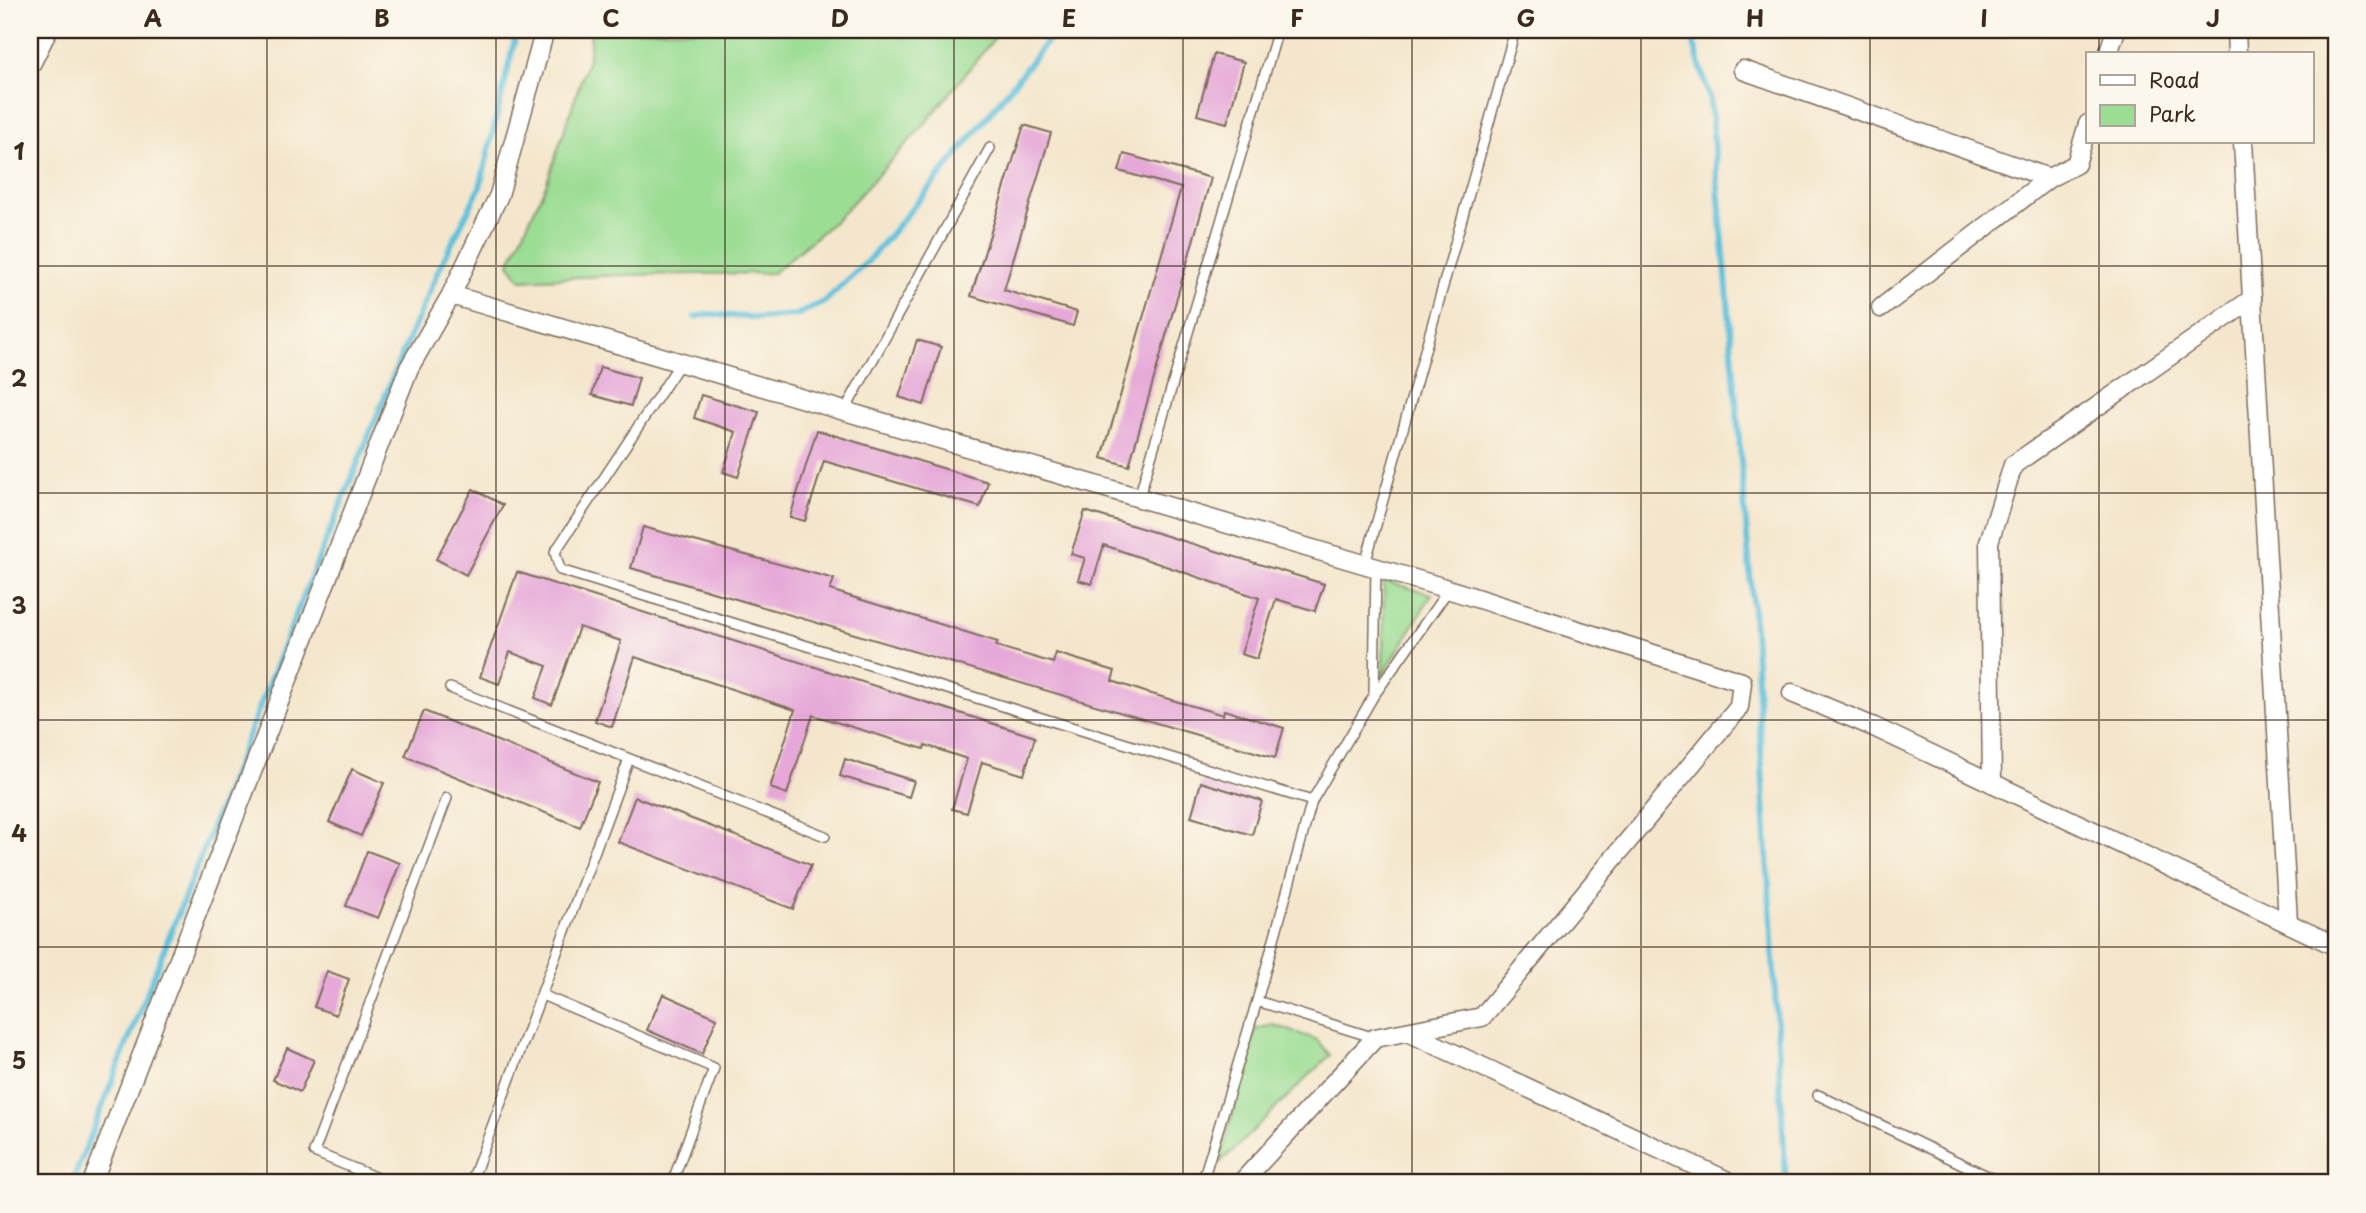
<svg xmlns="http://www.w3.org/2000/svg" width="2366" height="1213" viewBox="0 0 2366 1213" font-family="'Playpen Sans',sans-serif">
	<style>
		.green { fill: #9cdd94; stroke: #6c8459; stroke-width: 2 }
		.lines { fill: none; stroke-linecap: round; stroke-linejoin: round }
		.stream { stroke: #5ec0dc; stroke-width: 6 }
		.building { fill: #e6a8d8 }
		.lane-casing { stroke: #7c6c5b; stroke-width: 12 }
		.street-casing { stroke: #7c6c5b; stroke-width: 21 }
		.lane { stroke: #fff; stroke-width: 9 }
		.street { stroke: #fff; stroke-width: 18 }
		.grid { fill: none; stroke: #3b2a1e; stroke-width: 2; stroke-opacity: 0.55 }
		.neatline { fill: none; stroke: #3b2a1e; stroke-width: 2.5 }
		.grid-label { font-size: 23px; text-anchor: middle; font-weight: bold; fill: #3b2a1e }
	</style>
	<rect width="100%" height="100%" fill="#fbf7ec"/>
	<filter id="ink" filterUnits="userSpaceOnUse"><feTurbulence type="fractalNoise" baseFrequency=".0143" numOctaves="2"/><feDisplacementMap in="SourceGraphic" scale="14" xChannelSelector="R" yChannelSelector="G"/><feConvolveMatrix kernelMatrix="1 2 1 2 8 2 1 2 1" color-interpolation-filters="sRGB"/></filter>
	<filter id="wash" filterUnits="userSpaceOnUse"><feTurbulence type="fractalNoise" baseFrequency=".00686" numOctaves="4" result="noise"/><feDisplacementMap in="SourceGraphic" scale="28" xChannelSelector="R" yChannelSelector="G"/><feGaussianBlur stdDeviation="1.57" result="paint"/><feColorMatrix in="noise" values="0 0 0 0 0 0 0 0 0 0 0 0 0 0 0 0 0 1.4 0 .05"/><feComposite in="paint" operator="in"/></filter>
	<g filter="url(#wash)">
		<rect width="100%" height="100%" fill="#f4e6cc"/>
		<g class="green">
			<polygon points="591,30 1001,30 924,125 838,218 773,273 622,275 521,280 509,264 546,185 589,56"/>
			<polygon points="1384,581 1432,594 1383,675"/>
			<polygon points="1273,1025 1316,1039 1330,1055 1219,1164 1256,1029"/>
		</g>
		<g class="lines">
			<g class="stream">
				<polyline points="1690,30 1710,100 1726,276 1753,610 1786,1183"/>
				<polyline points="695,317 708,314 758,318 796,315 824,302 867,262 952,161 1056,30"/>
				<polyline points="72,1183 303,597 406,345 440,267 480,187 517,30"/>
			</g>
		</g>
		<g id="blocks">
			<g class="building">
				<polygon points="1214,54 1244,62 1227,123 1197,115"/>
				<polygon points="1024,125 1051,133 1004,290 1077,312 1073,326 971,296"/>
				<polygon points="1124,154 1211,178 1129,466 1102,458 1181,188 1119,171"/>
				<polygon points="917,340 941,347 924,405 899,397"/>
				<polygon points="600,367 639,378 631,406 592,395"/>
				<polygon points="701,395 759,412 738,477 723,472 736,432 694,418"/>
				<polygon points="817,430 988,482 980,507 824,461 805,521 790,517"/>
				<polygon points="473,489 503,505 466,575 436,559"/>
				<polygon points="1085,511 1324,584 1315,611 1276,599 1257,659 1241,654 1259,598 1104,545 1092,584 1078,580 1085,558 1071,554"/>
				<polygon points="643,527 834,579 830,590 998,642 996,646 1053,663 1056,653 1115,671 1112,681 1145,692 1223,715 1224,710 1284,728 1275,758 631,568"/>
				<polygon points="517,572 1035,737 1024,775 982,762 967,813 952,809 967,759 925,745 924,749 813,715 787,794 770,788 795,710 635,657 612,727 595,721 621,641 579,627 552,705 535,698 547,666 510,652 499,684 480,677"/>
				<polygon points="424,711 598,782 580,827 405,756"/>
				<polygon points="845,759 914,781 909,797 840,776"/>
				<polygon points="352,769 384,783 361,836 329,822"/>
				<polygon points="1201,782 1262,801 1252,835 1191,817"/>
				<polygon points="635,797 811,865 793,909 618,842"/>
				<polygon points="367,851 400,863 378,918 346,906"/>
				<polygon points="327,971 349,979 336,1015 314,1007"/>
				<polygon points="663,994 717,1018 702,1054 647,1030"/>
				<polygon points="287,1048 314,1060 300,1092 273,1080"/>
			</g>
		</g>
	</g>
	<g filter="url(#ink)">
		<use href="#blocks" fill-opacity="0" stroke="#7c6c5b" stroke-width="2"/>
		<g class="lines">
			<g class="lane-casing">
				<g id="lane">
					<polyline points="681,362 555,552 560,570 1312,801"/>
					<polyline points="845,410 990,148"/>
					<polyline points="1139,497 1278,30"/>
					<polyline points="1365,564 1515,30"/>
					<polyline points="450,688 825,836"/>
					<polyline points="1375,694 1449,589"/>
					<polyline points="542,995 714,1068 672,1183"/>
					<polyline points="1375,1038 1257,1001 1312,801 1374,695 1376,567"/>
					<polyline points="1818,1095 2002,1183"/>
					<polyline points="389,1183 314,1152 447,798"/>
					<polyline points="471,1183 629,759"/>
					<polyline points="1202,1183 1257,1001"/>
				</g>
			</g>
			<g class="street-casing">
				<g id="street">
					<polyline points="2236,30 2237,54"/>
					<polyline points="2108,54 2116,30"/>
					<polyline points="30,66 48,30"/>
					<polyline points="1743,70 2049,178 2076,164 2088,124"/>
					<polyline points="2243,142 2288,922"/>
					<polyline points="451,295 1438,586 1742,682 1739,707 1482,1017 1375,1038 1241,1183"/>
					<polyline points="1881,308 2049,178"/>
					<polyline points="1792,693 1874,727 2336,946"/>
					<polyline points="1992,783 1989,542 2013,465 2252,299"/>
					<polyline points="1408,1032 1732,1183"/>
					<polyline points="92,1183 409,368 451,295 499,195 545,30"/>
				</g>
			</g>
			<use href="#lane" class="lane"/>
			<use href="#street" class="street"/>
		</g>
	</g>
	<path class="grid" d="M267 30V1183M496 30V1183M725 30V1183M954 30V1183M1183 30V1183M1412 30V1183M1641 30V1183M1870 30V1183M2099 30V54M2099 142V1183M30 266H2336M30 493H2336M30 720H2336M30 947H2336"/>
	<rect width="2366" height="1213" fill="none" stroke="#fbf7ec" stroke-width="77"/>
	<rect x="2086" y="52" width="228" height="91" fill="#fbf7ec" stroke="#aea59a" stroke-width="2"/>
	<rect x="2100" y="75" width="35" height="10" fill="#ffffff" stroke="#aea59a" stroke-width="2"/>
	<text x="2149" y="88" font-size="21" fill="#3b2a1e">Road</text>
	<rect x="2100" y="105" width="35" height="21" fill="#9cdd94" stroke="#aea59a" stroke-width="2"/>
	<text x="2149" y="122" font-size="21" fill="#3b2a1e">Park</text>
	<rect x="38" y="38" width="2290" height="1136" class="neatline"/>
	<g class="grid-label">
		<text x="153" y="27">A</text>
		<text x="382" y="27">B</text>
		<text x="611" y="27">C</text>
		<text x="840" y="27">D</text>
		<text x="1069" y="27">E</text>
		<text x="1297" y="27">F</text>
		<text x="1526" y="27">G</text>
		<text x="1755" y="27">H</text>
		<text x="1984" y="27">I</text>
		<text x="2213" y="27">J</text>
		<text x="19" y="160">1</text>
		<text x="19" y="387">2</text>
		<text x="19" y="614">3</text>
		<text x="19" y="842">4</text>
		<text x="19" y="1069">5</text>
	</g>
</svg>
